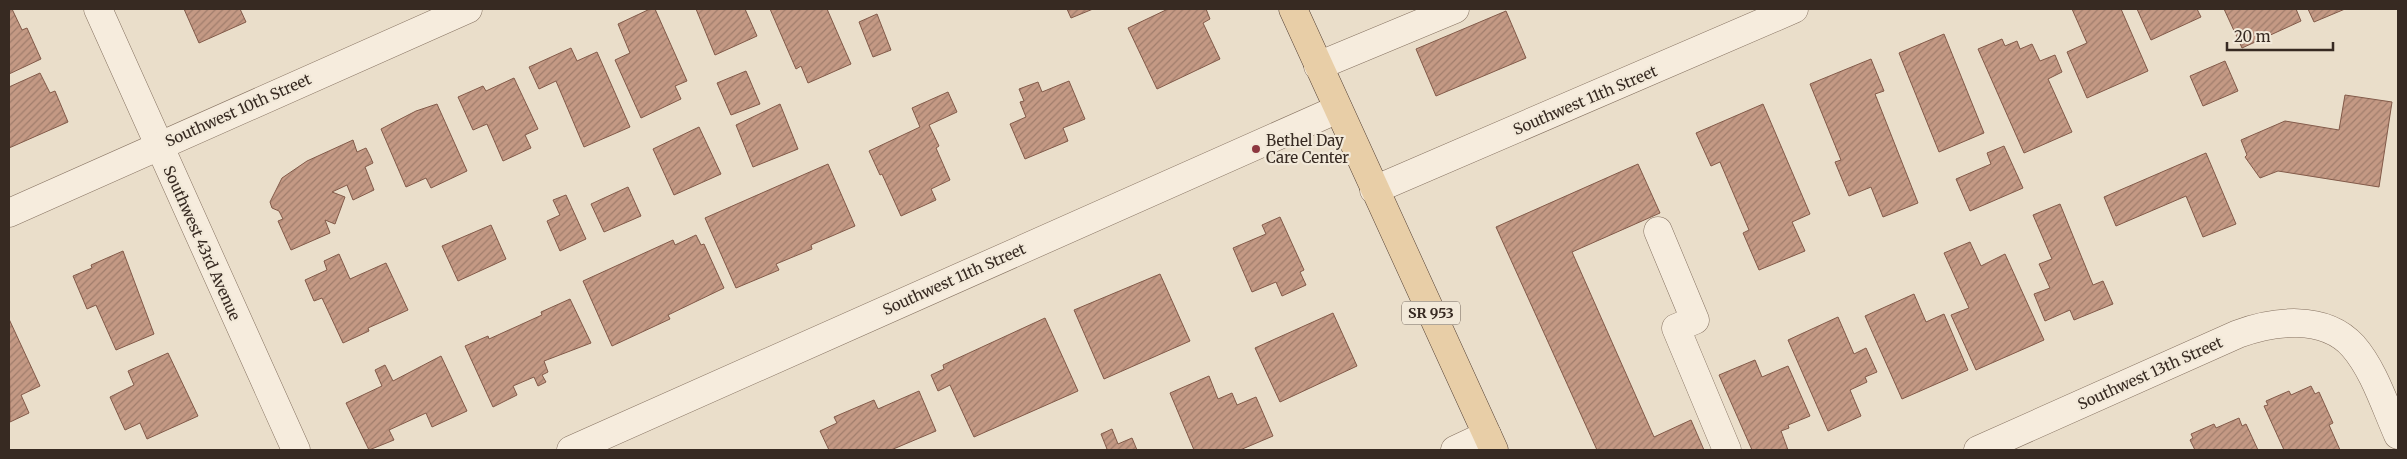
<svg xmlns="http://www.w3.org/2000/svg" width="2407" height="459" viewBox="0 0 2407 459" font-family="Merriweather,serif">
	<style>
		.building { fill: url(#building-hatch); stroke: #825a49 }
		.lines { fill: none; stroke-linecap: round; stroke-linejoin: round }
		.minor-casing { stroke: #857160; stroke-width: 29 }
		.major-casing { stroke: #544034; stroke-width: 29 }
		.minor { stroke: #f6ecdd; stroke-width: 28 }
		.major { stroke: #e8cea7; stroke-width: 28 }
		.poi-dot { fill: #8d373f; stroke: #f2e9d9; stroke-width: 2 }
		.labels { text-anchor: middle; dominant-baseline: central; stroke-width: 4.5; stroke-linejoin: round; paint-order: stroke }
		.shield { fill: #f2e9d9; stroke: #6f6359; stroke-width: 1 }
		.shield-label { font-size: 14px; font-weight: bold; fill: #372a22 }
		.street-label { font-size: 15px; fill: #372a22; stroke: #f2e9d9 }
		.poi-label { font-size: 15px; fill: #372a22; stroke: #f2e9d9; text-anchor: start }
	</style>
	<defs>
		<pattern id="building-hatch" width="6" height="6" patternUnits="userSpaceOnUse" patternTransform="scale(1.25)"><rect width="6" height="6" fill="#c49984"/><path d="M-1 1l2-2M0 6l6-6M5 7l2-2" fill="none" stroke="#a07d6c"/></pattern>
	</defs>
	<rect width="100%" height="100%" fill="#eadeca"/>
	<g class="building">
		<polygon points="12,9 22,30 27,28 41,59 9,74 9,11"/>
		<polygon points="184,9 240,9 246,22 199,43"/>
		<polygon points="650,9 655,9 687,81 675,86 681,99 641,118 615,60 630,53 618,24"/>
		<polygon points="696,9 745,9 757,36 715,55"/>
		<polygon points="770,9 827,9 851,64 808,83 801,66 796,69"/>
		<polygon points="1067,9 1093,9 1071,18"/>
		<polygon points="1168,9 1206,9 1210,19 1203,23 1220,59 1157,89 1128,28"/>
		<polygon points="2072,9 2121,9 2148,71 2087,98 2067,52 2087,43"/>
		<polygon points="2137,9 2197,9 2201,17 2151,40"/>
		<polygon points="2224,9 2296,9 2301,21 2242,48"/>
		<polygon points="2308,9 2345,9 2314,22"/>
		<polygon points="1506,11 1526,58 1436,96 1416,49"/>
		<polygon points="877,14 891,50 873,57 859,22"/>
		<polygon points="1944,34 1984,133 1939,152 1899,53"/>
		<polygon points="2002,39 2005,46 2017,41 2020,49 2032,44 2040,61 2055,55 2062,72 2048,79 2072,132 2024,153 1978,49"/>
		<polygon points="571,48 577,61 597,52 630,127 584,147 556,81 539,89 529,67"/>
		<polygon points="1871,59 1884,91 1875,94 1918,203 1883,217 1871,187 1849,196 1835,162 1841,160 1810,84"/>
		<polygon points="2225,61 2238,91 2203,106 2190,76"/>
		<polygon points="746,71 760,104 731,115 717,83"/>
		<polygon points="40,73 50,93 55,91 68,122 9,148 9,87"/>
		<polygon points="514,78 538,129 525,135 531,148 503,161 487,124 473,130 458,97 483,86 486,91"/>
		<polygon points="1069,81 1085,119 1063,128 1068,141 1025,159 1010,124 1026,117 1020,102 1024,101 1019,89 1038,82 1042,92"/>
		<polygon points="948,92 957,112 929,125 939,146 936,148 950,180 931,189 936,200 901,216 882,174 880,175 869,151 920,127 912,108"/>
		<polygon points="2345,95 2392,102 2379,187 2278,171 2260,178 2245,157 2247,155 2241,140 2285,121 2339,130"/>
		<polygon points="437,104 467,171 431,188 426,178 406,187 381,129 416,111"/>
		<polygon points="780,104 798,149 753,167 736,125"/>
		<polygon points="1763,104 1810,214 1792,222 1805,251 1759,270 1743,233 1749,230 1720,162 1711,166 1696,133"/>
		<polygon points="699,127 721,174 674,195 653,149"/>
		<polygon points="353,140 357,152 366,148 370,156 373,163 365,167 374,190 353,200 347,185 332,192 345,197 335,224 325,220 330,233 291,250 278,221 283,219 279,211 272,208 270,202 282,178 307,161"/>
		<polygon points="2004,146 2023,188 1970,211 1956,179 1991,164 1987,153"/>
		<polygon points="2206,153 2236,224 2203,237 2186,196 2116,226 2104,197"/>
		<polygon points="828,164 855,226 811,245 812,249 776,264 779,270 736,288 705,218"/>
		<polygon points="1638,164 1660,213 1572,252 1654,437 1691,420 1704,450 1597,450 1496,227"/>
		<polygon points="628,187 641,216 604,232 591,204"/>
		<polygon points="566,195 586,239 560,251 547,221 560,215 553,200"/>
		<polygon points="2060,204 2093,285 2103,281 2113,304 2074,320 2070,310 2045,321 2034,294 2050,288 2039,264 2052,259 2033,215"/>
		<polygon points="1280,217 1304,270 1300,272 1306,285 1282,296 1276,282 1252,292 1233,248 1266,234 1262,225"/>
		<polygon points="491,225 506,259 458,281 442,246"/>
		<polygon points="696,235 701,245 704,244 724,288 668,315 670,319 612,346 583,281 673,240 675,245"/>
		<polygon points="1970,242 1981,266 2005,254 2044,340 1976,370 1951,315 1969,308 1944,253"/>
		<polygon points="123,251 154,334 116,350 96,305 87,309 73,276 92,268 91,265"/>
		<polygon points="339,254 350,279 386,263 408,310 368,328 369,331 343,343 322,298 314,301 305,280 327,270 324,261"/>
		<polygon points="1160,274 1190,341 1104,379 1074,310"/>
		<polygon points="1914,294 1926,322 1944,314 1968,370 1902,399 1865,316"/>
		<polygon points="570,299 591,343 544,361 548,372 542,375 546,382 538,386 534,377 513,386 517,395 493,407 465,346 488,336 489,339 542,315 541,312"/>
		<polygon points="1333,313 1357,366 1280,402 1255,348"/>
		<polygon points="1838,317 1854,354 1866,348 1877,372 1865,377 1867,382 1850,390 1861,416 1828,431 1788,340"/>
		<polygon points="1045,318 1078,391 974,437 950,385 938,391 931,375 944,369 943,365"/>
		<polygon points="9,319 40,386 21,395 29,413 10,422"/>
		<polygon points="168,353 198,416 147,439 140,423 125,430 110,397 134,385 128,371"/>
		<polygon points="441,356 467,411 432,427 426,413 389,430 394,440 369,450 346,403 382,386 375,370 385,365 393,381"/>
		<polygon points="1755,360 1762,377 1788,366 1810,416 1788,425 1789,428 1781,431 1788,450 1752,450 1719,375"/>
		<polygon points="1209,376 1218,399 1232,393 1237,405 1256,397 1273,436 1240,450 1194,450 1170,393"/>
		<polygon points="2311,386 2315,394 2319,392 2333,423 2329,425 2340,450 2284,450 2264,406 2268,405 2266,401 2289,391 2291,395"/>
		<polygon points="919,391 936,431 891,450 829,450 820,431 837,423 834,417 874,400 878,409"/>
		<polygon points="2239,418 2242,426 2246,424 2258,450 2195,450 2190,440 2193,438 2191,434 2214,424 2216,428"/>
		<polygon points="1112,429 1118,444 1132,438 1137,450 1104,450 1107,449 1101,434"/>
	</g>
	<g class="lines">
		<g class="minor-casing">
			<g id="minor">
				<polyline points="98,9 296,450"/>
				<polyline points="1318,66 1455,9"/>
				<polyline points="1374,190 1794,9"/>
				<polyline points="9,213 468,9"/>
				<polyline points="1658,231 1695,320 1676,328 1727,450"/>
				<polyline points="571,450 1338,109"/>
				<polyline points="1455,450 1487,435"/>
				<path d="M1978 450 2238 334C2273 321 2324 314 2353 346 2374 370 2385 406 2398 435"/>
			</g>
		</g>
		<g class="major-casing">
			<polyline id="major" points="1293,9 1494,450"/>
		</g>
		<use href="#minor" class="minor"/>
		<use href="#major" class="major"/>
	</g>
	<circle class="poi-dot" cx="1256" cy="149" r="5"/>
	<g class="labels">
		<rect class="shield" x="1402" y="301.5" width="58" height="23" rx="4"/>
		<g class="shield-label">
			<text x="1431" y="313">SR 953</text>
		</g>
		<g class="street-label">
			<text transform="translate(1585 100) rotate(-23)">Southwest 11th Street</text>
			<text transform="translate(238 110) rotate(-24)">Southwest 10th Street</text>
			<text transform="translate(202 243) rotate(66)">Southwest 43rd Avenue</text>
			<text transform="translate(954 279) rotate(-24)">Southwest 11th Street</text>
			<text transform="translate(2150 373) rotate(-24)">Southwest 13th Street</text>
		</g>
		<g class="poi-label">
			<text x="1266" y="140">Bethel Day<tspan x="1266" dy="17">Care Center</tspan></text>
		</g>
	</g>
	<rect width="2407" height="459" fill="none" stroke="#372a22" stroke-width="20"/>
	<path d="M2227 42v8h106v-8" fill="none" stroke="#372a22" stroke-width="2.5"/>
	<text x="2234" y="42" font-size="15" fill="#372a22" stroke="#f2e9d9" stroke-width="4" paint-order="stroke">20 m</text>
</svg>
